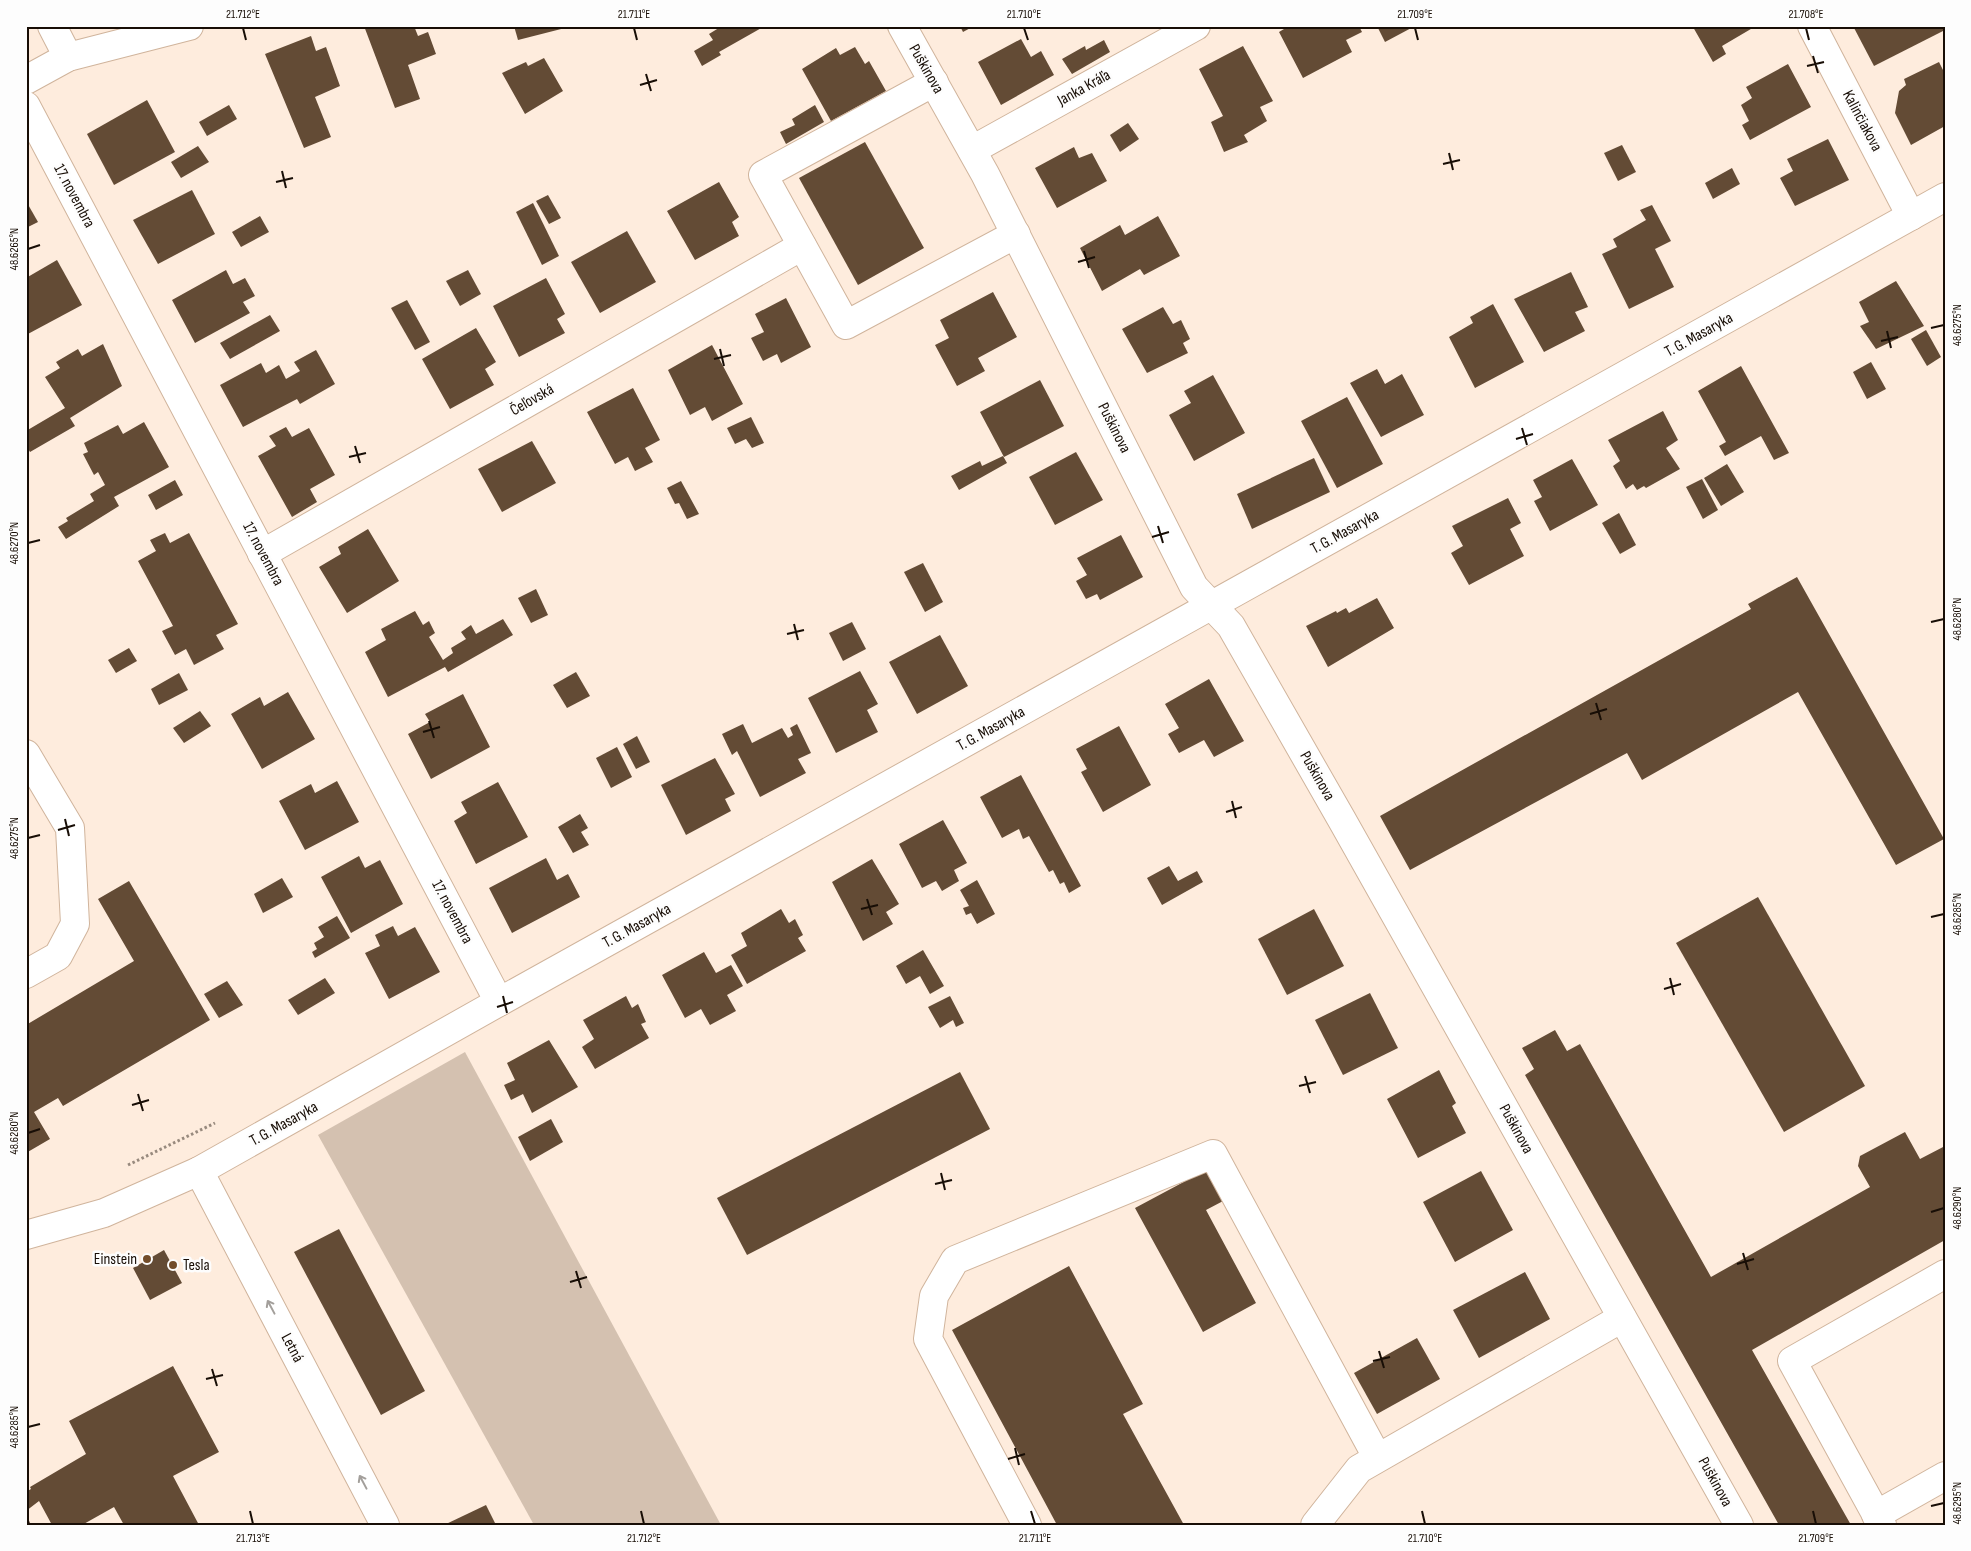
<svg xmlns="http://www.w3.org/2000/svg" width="1971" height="1551" viewBox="0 0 1971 1551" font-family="'Sofia Sans Condensed',sans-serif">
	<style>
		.green { fill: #d4c1b0 }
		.building { fill: #634b35 }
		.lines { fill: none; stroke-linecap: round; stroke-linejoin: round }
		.minor-casing { stroke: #d0b49c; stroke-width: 30 }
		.path { stroke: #988a7e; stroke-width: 3; stroke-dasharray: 2.5 2.5; stroke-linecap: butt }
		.minor { stroke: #fff; stroke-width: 28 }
		.oneway { stroke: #a39f9b }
		.ticks { fill: none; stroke: #180e06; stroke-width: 2 }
		.poi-dot { fill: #734d2a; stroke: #fdfdfd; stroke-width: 2 }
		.labels { text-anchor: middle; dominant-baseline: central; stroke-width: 5; stroke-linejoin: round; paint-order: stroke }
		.street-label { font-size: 16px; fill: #180e06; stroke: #fdfdfd }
		.poi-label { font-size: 16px; fill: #180e06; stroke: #fdfdfd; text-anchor: end }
		.neatline { fill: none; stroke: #180e06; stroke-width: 2 }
		.ticks-label { font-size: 12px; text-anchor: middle; fill: #180e06 }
	</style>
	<rect width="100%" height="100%" fill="#feecdd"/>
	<polygon class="green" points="465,1052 721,1525 534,1525 318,1135"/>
	<g class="building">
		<polygon points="364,26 414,26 418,36 428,32 436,54 408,65 420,99 395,108"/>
		<polygon points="514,26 569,26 569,27 518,40"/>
		<polygon points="722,26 765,26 719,52 721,55 702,66 694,51 713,40 709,34"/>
		<polygon points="960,26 974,26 963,32"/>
		<polygon points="1289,26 1359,26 1362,32 1346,40 1352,52 1303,78 1279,32"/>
		<polygon points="1377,26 1415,26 1385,42"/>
		<polygon points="1756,26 1722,46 1726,54 1713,62 1693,27"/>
		<polygon points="1853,26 1945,26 1945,30 1874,66"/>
		<polygon points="311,36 316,51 326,47 340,86 315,97 331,137 304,148 265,54"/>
		<polygon points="1021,39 1031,57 1041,51 1054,75 1001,105 978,62"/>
		<polygon points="1104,40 1110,52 1072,74 1062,59 1085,46 1086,50"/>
		<polygon points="1243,46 1273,101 1260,107 1267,121 1244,135 1248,142 1224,152 1211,122 1223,116 1199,69"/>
		<polygon points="855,47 865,64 869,61 886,91 831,121 802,69 836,48 840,55"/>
		<polygon points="544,58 563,91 525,114 502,73 526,62 528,66"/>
		<polygon points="1939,62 1945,74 1945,126 1911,145 1895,113 1899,91 1906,85 1904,79"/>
		<polygon points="1788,64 1811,107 1750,140 1742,125 1749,121 1741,105 1752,98 1746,87"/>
		<polygon points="147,100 175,152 114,185 87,134"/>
		<polygon points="229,105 237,119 207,136 199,122"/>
		<polygon points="815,105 824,122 786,144 780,132 795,125 792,119"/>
		<polygon points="1128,123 1139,139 1120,152 1110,135"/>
		<polygon points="1828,139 1849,180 1795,206 1780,178 1793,171 1787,159"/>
		<polygon points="865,142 924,248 858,285 799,178"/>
		<polygon points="1622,145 1636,172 1618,181 1604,153"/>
		<polygon points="198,146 209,162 181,178 171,162"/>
		<polygon points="1074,147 1079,158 1092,153 1107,181 1057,208 1035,168"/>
		<polygon points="1732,168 1740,184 1713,199 1705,183"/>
		<polygon points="719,182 739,217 732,222 739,236 695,260 667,211"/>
		<polygon points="192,190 215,234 158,264 133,220"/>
		<polygon points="548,195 561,218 549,224 536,201"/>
		<polygon points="26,201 38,222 26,228"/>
		<polygon points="533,203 559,256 542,265 516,212"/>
		<polygon points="1652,205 1671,241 1655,249 1674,287 1629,309 1602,254 1617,247 1613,239 1646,220 1640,210"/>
		<polygon points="260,216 269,232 241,247 232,232"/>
		<polygon points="1158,216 1180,256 1144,275 1140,269 1102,291 1080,248 1120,225 1125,235"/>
		<polygon points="627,231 656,282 600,313 571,262"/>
		<polygon points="57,260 82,305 26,335 26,278"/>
		<polygon points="226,270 233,284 245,278 255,296 243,302 250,313 195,343 172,300"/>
		<polygon points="468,270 481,294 460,306 446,281"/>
		<polygon points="1571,272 1588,307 1575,312 1585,331 1544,352 1514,299"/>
		<polygon points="546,278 565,314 557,319 565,333 519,357 493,306"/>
		<polygon points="1896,281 1924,326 1876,349 1860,326 1869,322 1859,302"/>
		<polygon points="993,292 1017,337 978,358 985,371 957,386 935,345 949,338 940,320"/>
		<polygon points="786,298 811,347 781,363 777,354 763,361 751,338 764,332 755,314"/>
		<polygon points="407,300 430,342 415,350 391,308"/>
		<polygon points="1493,304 1524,362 1475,388 1449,337 1473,323 1470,317"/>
		<polygon points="1163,307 1173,324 1181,320 1190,339 1183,343 1188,353 1147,373 1122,329"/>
		<polygon points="270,315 280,331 230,359 220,343"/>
		<polygon points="476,328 496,362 485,369 494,385 450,409 422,359"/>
		<polygon points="1926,330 1941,357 1927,366 1911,339"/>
		<polygon points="103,344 122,386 70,418 75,426 30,452 26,445 26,431 65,408 45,377 60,368 56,362 78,349 82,356"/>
		<polygon points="712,345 743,404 712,421 705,407 690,415 668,370"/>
		<polygon points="316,350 335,384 300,404 297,399 243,427 220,385 261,363 266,373 279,365 286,379 300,371 294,362"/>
		<polygon points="1871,362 1886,389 1867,399 1853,372"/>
		<polygon points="1741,366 1789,453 1774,460 1761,436 1725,456 1719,446 1726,442 1698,391"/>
		<polygon points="1377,369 1385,384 1402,374 1424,415 1381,437 1350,383"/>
		<polygon points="1213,375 1245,433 1194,461 1169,415 1191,403 1184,391"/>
		<polygon points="1040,380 1064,426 1004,457 980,412"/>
		<polygon points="633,388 660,440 645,448 653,462 635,471 628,457 615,464 587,412"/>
		<polygon points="1347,397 1383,464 1337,488 1301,421"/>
		<polygon points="1663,411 1678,440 1666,448 1680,469 1646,488 1644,486 1637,490 1633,484 1626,489 1613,466 1620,461 1608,440"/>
		<polygon points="751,417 764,443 752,448 746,439 735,444 727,428"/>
		<polygon points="144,422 169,467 114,497 119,506 66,539 58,527 68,521 66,518 94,501 90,494 105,485 98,472 94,475 83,454 88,452 84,443 118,425 123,434"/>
		<polygon points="286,427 292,437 309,428 335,475 310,489 317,502 292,517 258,456 276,446 269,436"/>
		<polygon points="532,441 556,483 502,512 478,469"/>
		<polygon points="1076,452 1103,500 1055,525 1029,477"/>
		<polygon points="1003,456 1007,463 959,490 951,476 980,461 982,466"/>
		<polygon points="1314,458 1330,492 1252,529 1237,494"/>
		<polygon points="1572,459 1598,505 1550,531 1534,501 1542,497 1533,480"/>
		<polygon points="1727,464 1744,492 1721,506 1704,478"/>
		<polygon points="1702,479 1718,510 1703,519 1686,487"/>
		<polygon points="175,480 183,495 156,510 148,495"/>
		<polygon points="681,481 699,514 687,519 679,503 675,504 667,488"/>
		<polygon points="1508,498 1521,523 1510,529 1524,556 1469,585 1451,553 1463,546 1452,526"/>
		<polygon points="1619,513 1636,545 1620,554 1602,523"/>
		<polygon points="368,529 399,581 347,613 319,567 341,554 338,547"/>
		<polygon points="165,533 170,543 189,533 238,624 216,635 224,649 194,665 186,649 175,655 162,631 173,626 138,561 156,551 150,540"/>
		<polygon points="1121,535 1143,577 1100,600 1097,594 1086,599 1076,581 1087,575 1077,558"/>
		<polygon points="923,563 943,602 925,612 904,572"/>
		<polygon points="1797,577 1944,839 1896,865 1798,692 1642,780 1627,753 1410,870 1380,816 1751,609 1748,604"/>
		<polygon points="536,589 548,615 531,623 518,598"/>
		<polygon points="1377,598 1394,628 1328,667 1306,626 1336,611 1337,613 1346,608 1349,613"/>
		<polygon points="415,611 423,625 429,621 435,633 429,637 443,660 453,653 451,648 466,639 461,632 471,625 476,634 503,619 513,635 448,672 445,667 388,697 365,652 386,640 381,629"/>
		<polygon points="852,622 866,649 843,661 829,633"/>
		<polygon points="940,635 968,686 917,714 889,662"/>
		<polygon points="129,648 137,661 116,673 108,660"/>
		<polygon points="860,671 878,704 867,710 878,732 836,753 808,698"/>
		<polygon points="576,672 590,696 567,708 553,685"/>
		<polygon points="179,673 188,690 159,705 151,689"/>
		<polygon points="1209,679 1244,741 1214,757 1204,740 1179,753 1168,734 1179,728 1165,704"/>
		<polygon points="288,692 315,739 262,769 231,714 260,697 264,706"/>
		<polygon points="463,694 490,747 431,779 408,734 430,722 425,714"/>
		<polygon points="200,711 211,726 184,743 173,728"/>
		<polygon points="743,724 752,743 782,728 788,738 793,735 790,728 797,724 811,753 798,759 806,773 760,797 737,751 732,755 722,734"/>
		<polygon points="1119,726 1151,785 1103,812 1081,772 1087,769 1076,749"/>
		<polygon points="637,736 650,762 636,769 623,744"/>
		<polygon points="617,747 632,777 611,788 596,758"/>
		<polygon points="715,758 735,794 725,799 731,811 686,835 661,785"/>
		<polygon points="1021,775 1081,886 1069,893 1064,882 1060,884 1053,870 1049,872 1029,836 1023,839 1019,829 1002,838 980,797"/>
		<polygon points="337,781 359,822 305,850 279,801 311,784 315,793"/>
		<polygon points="498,782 528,837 476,864 454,821 467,813 461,802"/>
		<polygon points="580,814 588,828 581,832 589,845 573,853 558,827"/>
		<polygon points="943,820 967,863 954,870 959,881 942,891 936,881 922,888 899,844"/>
		<polygon points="359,856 365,868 380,860 403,904 351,933 321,877"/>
		<polygon points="546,858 557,880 568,874 580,897 512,933 489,888"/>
		<polygon points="872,859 899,904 886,912 893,924 863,941 832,882"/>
		<polygon points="1169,866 1178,881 1197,871 1203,882 1162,905 1147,878"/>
		<polygon points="282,878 293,897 263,913 254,894"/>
		<polygon points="977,880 995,914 977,924 971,913 966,915 963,908 969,906 960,890"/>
		<polygon points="129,881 210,1020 63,1106 58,1098 34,1112 50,1139 26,1153 26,1025 134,961 98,899"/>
		<polygon points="1758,897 1865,1086 1784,1132 1676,943"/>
		<polygon points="781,909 789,923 795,919 803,935 798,938 806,951 747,984 731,955 747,946 741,933"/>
		<polygon points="1314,909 1344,966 1287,995 1258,939"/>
		<polygon points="337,916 350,938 315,958 312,952 317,949 314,943 324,937 318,927"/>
		<polygon points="393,926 398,936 415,927 440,972 389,999 365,953 380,946 375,935"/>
		<polygon points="923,950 944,986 930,994 920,976 906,984 896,966"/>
		<polygon points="704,952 716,973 731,965 743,986 727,995 736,1011 710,1025 701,1009 685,1018 662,975"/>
		<polygon points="325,978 335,993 298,1015 288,1000"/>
		<polygon points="227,981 243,1005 219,1018 204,994"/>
		<polygon points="1370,993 1398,1048 1343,1075 1315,1020"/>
		<polygon points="626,996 632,1008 638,1004 646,1022 641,1024 649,1038 595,1069 582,1047 594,1039 583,1020"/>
		<polygon points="950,996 964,1023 956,1027 953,1020 940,1028 928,1007"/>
		<polygon points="1555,1030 1567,1051 1580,1044 1711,1277 1870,1187 1858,1166 1860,1156 1905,1132 1920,1159 1945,1146 1945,1240 1752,1350 1851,1525 1779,1525 1525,1075 1534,1069 1522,1048"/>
		<polygon points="549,1040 578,1087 532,1113 523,1094 511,1100 504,1085 515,1080 507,1063"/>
		<polygon points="1439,1070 1456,1103 1452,1106 1466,1133 1418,1158 1387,1099"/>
		<polygon points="960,1072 990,1129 747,1255 717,1198"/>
		<polygon points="551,1119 563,1142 530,1161 518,1137"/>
		<polygon points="1208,1169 1225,1200 1206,1210 1256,1303 1203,1332 1135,1208"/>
		<polygon points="1481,1171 1513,1230 1455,1262 1423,1202"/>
		<polygon points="339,1229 425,1391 381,1415 294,1252"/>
		<polygon points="164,1250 182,1283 150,1300 133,1268"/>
		<polygon points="1069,1266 1143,1404 1123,1414 1184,1525 1057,1525 952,1330"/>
		<polygon points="1525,1272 1550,1319 1479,1358 1453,1310"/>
		<polygon points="1417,1338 1440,1379 1377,1414 1354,1373"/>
		<polygon points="173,1366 219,1452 173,1476 199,1525 124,1525 114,1507 82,1525 52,1525 39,1501 26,1511 26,1492 31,1489 30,1487 86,1454 69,1421"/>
		<polygon points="486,1505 496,1525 444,1525"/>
		<polygon points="26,1514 31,1525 26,1525"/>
	</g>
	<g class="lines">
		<g class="minor-casing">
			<g id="minor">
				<polyline points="52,26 68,57"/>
				<polyline points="902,26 985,174 1194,587 1231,626 1342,820 1739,1525"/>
				<polyline points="1812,26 1911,216"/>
				<polyline points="26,80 68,57 189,26"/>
				<polyline points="934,82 763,175 846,325 1016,234"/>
				<polyline points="26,106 499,1002"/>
				<polyline points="972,150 1196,26"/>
				<polyline points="262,554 802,246"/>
				<polyline points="26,754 70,828 75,924 58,956 26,974"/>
				<polyline points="199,1171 385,1525"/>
				<polyline points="26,1235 104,1213 199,1171 499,1002 1945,197"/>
				<polyline points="1876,1515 1945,1476"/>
				<polyline points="1027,1525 928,1339 934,1296 955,1260 1213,1154 1377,1457"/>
				<polyline points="1315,1525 1359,1469 1622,1318"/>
				<polyline points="1882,1525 1792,1361 1945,1274"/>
			</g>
		</g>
		<polyline class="path" points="128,1165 215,1123"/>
		<use href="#minor" class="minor"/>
	</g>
	<defs><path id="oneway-shaft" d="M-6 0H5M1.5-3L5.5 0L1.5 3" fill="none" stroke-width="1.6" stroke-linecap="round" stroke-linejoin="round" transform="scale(1.25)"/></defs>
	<g class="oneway">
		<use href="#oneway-shaft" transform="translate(271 1307) rotate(-118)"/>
		<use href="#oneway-shaft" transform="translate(363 1482) rotate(-118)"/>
	</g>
	<path class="ticks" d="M243 28 246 40M634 28 637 40M1024 28 1028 40M1415 28 1418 40M1806 28 1809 40M1813 56 1818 73M1807 66 1824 62M646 74 651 91M640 85 657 80M1449 153 1453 170M1443 164 1460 160M282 171 286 188M276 182 293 178M28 249 40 245M1084 251 1089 268M1078 262 1095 257M1931 328 1944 325M1887 331 1891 348M1881 341 1898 337M720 349 724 366M714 359 731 355M1522 428 1527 445M1516 439 1533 434M355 446 360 463M349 457 366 453M1158 526 1163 543M1152 537 1169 532M28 543 40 540M1931 622 1944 619M794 624 798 640M787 634 804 630M1596 703 1601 720M1590 714 1607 709M429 721 434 738M423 732 440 727M1232 801 1236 818M1226 812 1242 807M65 819 69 836M58 830 75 825M28 838 40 835M867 899 872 915M861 909 878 905M1931 917 1944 914M1670 978 1674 995M1664 989 1681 984M503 996 507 1013M497 1007 513 1002M1305 1076 1310 1093M1299 1086 1316 1082M138 1094 143 1111M132 1105 149 1100M28 1133 40 1129M941 1173 945 1190M935 1184 952 1180M1931 1212 1944 1208M1743 1253 1748 1270M1737 1264 1754 1259M576 1271 581 1288M570 1282 587 1277M1379 1351 1384 1368M1373 1361 1390 1357M212 1369 217 1386M206 1379 223 1375M28 1427 40 1424M1015 1448 1019 1465M1008 1459 1025 1454M1931 1506 1944 1503M250 1511 253 1524M641 1511 644 1524M1031 1511 1035 1524M1422 1511 1425 1524M1813 1511 1816 1524"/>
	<g class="poi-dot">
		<circle cx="147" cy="1259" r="5"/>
		<circle cx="173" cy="1265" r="5"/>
	</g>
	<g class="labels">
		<g class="street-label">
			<text transform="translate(926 69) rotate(60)">Puškinova</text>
			<text transform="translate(1084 88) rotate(-29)">Janka Kráľa</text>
			<text transform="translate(1862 121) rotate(62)">Kalinčiakova</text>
			<text transform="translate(74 196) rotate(62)">17. novembra</text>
			<text transform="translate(1699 335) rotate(-29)">T. G. Masaryka</text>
			<text transform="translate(532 400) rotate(-30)">Čeľovská</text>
			<text transform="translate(1114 428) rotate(63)">Puškinova</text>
			<text transform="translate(1345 532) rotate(-29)">T. G. Masaryka</text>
			<text transform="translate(263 554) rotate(62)">17. novembra</text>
			<text transform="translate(991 729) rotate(-29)">T. G. Masaryka</text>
			<text transform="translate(1317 776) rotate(60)">Puškinova</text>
			<text transform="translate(452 912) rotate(62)">17. novembra</text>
			<text transform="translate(637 926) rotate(-29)">T. G. Masaryka</text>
			<text transform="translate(284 1124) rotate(-29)">T. G. Masaryka</text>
			<text transform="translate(1516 1129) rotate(61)">Puškinova</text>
			<text transform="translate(292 1348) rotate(62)">Letná</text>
			<text transform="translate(1715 1482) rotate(61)">Puškinova</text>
		</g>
		<g class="poi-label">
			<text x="137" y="1259">Einstein</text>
			<text x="183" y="1265" text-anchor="start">Tesla</text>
		</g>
	</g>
	<rect width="1971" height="1551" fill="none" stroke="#fdfdfd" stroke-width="55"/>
	<rect x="28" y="28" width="1916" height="1496" class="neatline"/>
	<g class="ticks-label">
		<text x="243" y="18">21.712°E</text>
		<text x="634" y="18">21.711°E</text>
		<text x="1024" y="18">21.710°E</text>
		<text x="1415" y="18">21.709°E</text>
		<text x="1806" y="18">21.708°E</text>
		<text transform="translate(14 249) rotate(-90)" y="4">48.6265°N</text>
		<text transform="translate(1957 325) rotate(-90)" y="4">48.6275°N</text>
		<text transform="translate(14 543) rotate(-90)" y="4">48.6270°N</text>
		<text transform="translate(1957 619) rotate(-90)" y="4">48.6280°N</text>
		<text transform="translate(14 838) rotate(-90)" y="4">48.6275°N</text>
		<text transform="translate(1957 914) rotate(-90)" y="4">48.6285°N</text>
		<text transform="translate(14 1133) rotate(-90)" y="4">48.6280°N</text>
		<text transform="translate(1957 1208) rotate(-90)" y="4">48.6290°N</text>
		<text transform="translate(14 1427) rotate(-90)" y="4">48.6285°N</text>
		<text transform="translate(1957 1503) rotate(-90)" y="4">48.6295°N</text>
		<text x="253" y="1542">21.713°E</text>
		<text x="644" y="1542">21.712°E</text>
		<text x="1035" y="1542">21.711°E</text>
		<text x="1425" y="1542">21.710°E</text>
		<text x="1816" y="1542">21.709°E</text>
	</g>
</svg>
